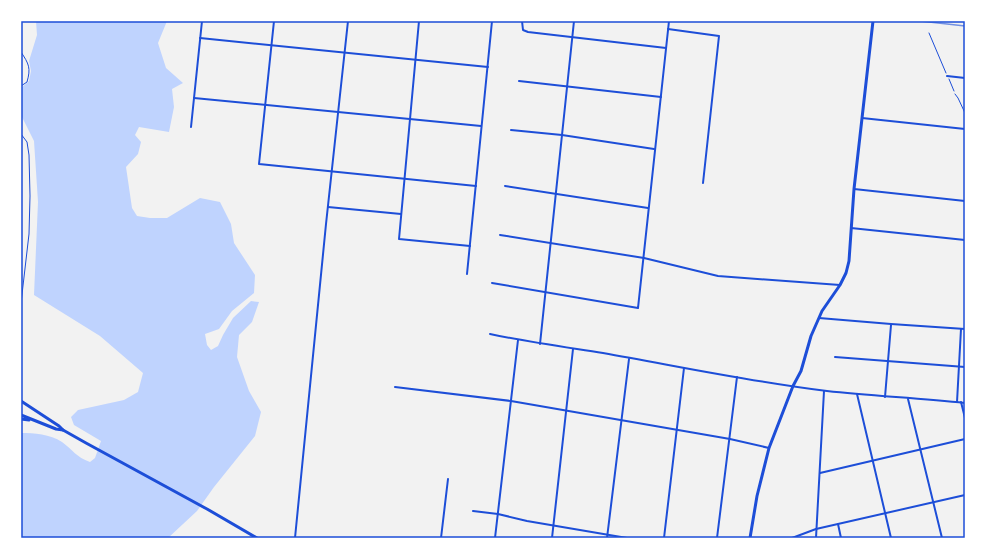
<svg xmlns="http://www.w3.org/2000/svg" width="986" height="559" viewBox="0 0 986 559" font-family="'Nunito Sans',sans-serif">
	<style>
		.water { fill: #bfd3fe }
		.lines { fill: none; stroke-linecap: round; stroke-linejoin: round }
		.path { stroke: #1d4ed8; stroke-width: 1 }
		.service { stroke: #1d4ed8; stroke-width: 1 }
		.minor { stroke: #1d4ed8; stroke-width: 2 }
		.secondary { stroke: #1d4ed8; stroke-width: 3 }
		.rail { stroke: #7290e2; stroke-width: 1.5 }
		.neatline { fill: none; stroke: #1d4ed8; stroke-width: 1.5 }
	</style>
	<rect width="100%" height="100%" fill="#f2f2f2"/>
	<path class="water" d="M36 21H167L158 43 166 68 183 83 172 89 174 107 169 132 139 127 135 135 141 142 138 154 126 167 132 208 137 216 150 218H167L200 198 220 202 231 224 234 243 255 275 254 293 232 311 219 329 205 334 207 345 211 350 218 346 223 335 233 318 251 301 259 302 252 322 239 335 237 357 249 391 261 412 255 436 214 487 197 511 168 538H21V433C34 433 50 434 62 442 73 450 76 457 90 462L95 458 101 441 74 425 71 417 78 410 124 400 138 392 143 373 100 336 34 295 38 202 34 141 21 115V88L29 81 31 71 29 61 37 35Z"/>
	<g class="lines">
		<g class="path">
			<polyline points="929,33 946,73"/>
			<path d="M21 52C29 64 31 68 27 82L21 86"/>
			<polyline points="949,79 954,91"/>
			<polyline points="21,134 27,142 29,155 30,196 29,234 21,303"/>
		</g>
		<polyline class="service" points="955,94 958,98 965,113"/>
		<g class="minor">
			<polyline points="274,21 259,164 476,186"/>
			<polyline points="419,21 399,239 470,246"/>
			<polyline points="522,21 523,30 528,32 666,48"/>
			<polyline points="668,29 719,36 703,183"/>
			<polyline points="200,38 488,67"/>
			<polyline points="947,76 965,78"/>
			<polyline points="519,81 661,97"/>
			<polyline points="194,98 481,126"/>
			<polyline points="862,118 965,129"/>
			<polyline points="191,127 202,21"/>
			<polyline points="511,130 562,135 654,149"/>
			<polyline points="505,186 648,208"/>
			<polyline points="854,189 965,201"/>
			<polyline points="328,207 401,214"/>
			<polyline points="851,228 965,240"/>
			<polyline points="500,235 644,258 718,276 840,285"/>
			<polyline points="467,274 492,21"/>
			<polyline points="492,283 638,308 669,21"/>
			<polyline points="819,318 891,324 965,329"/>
			<path d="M490 334C528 342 565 347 603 353 677 366 752 382 827 391 873 396 919 398 965 403"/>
			<polyline points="540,344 574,21"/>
			<polyline points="835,357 965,367"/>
			<polyline points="395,387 511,401 730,439 769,448"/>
			<polyline points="857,394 891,538"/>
			<polyline points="885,397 891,325"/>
			<polyline points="908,399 942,538"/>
			<polyline points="957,402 961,329"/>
			<polyline points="961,402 965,418"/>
			<polyline points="820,473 965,439"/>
			<polyline points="473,511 498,514 527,521 627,538"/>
			<polyline points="838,524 841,538"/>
			<polyline points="295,538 326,224 348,21"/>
			<polyline points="441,538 448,479"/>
			<polyline points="495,538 518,340"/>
			<polyline points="552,538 573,349"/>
			<polyline points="607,538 629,359"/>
			<polyline points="664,538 684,368"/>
			<polyline points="717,538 737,377"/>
			<polyline points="792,538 816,529 965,495"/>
			<polyline points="816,538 824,391"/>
		</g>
		<g class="secondary">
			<polyline points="21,401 59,426 63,430"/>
			<polyline points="21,415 56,429 63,430 86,443 207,509 257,538"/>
			<polyline points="21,419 29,420"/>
			<polyline points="750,538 757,496 769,448 793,386 801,371 811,336 822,311 840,285 846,273 849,261 854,189 873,21"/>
		</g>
		<polyline class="rail" points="920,21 965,26"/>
	</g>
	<rect width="986" height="559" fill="none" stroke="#ffffff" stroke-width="44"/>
	<rect x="22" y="22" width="942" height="515" class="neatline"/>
</svg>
